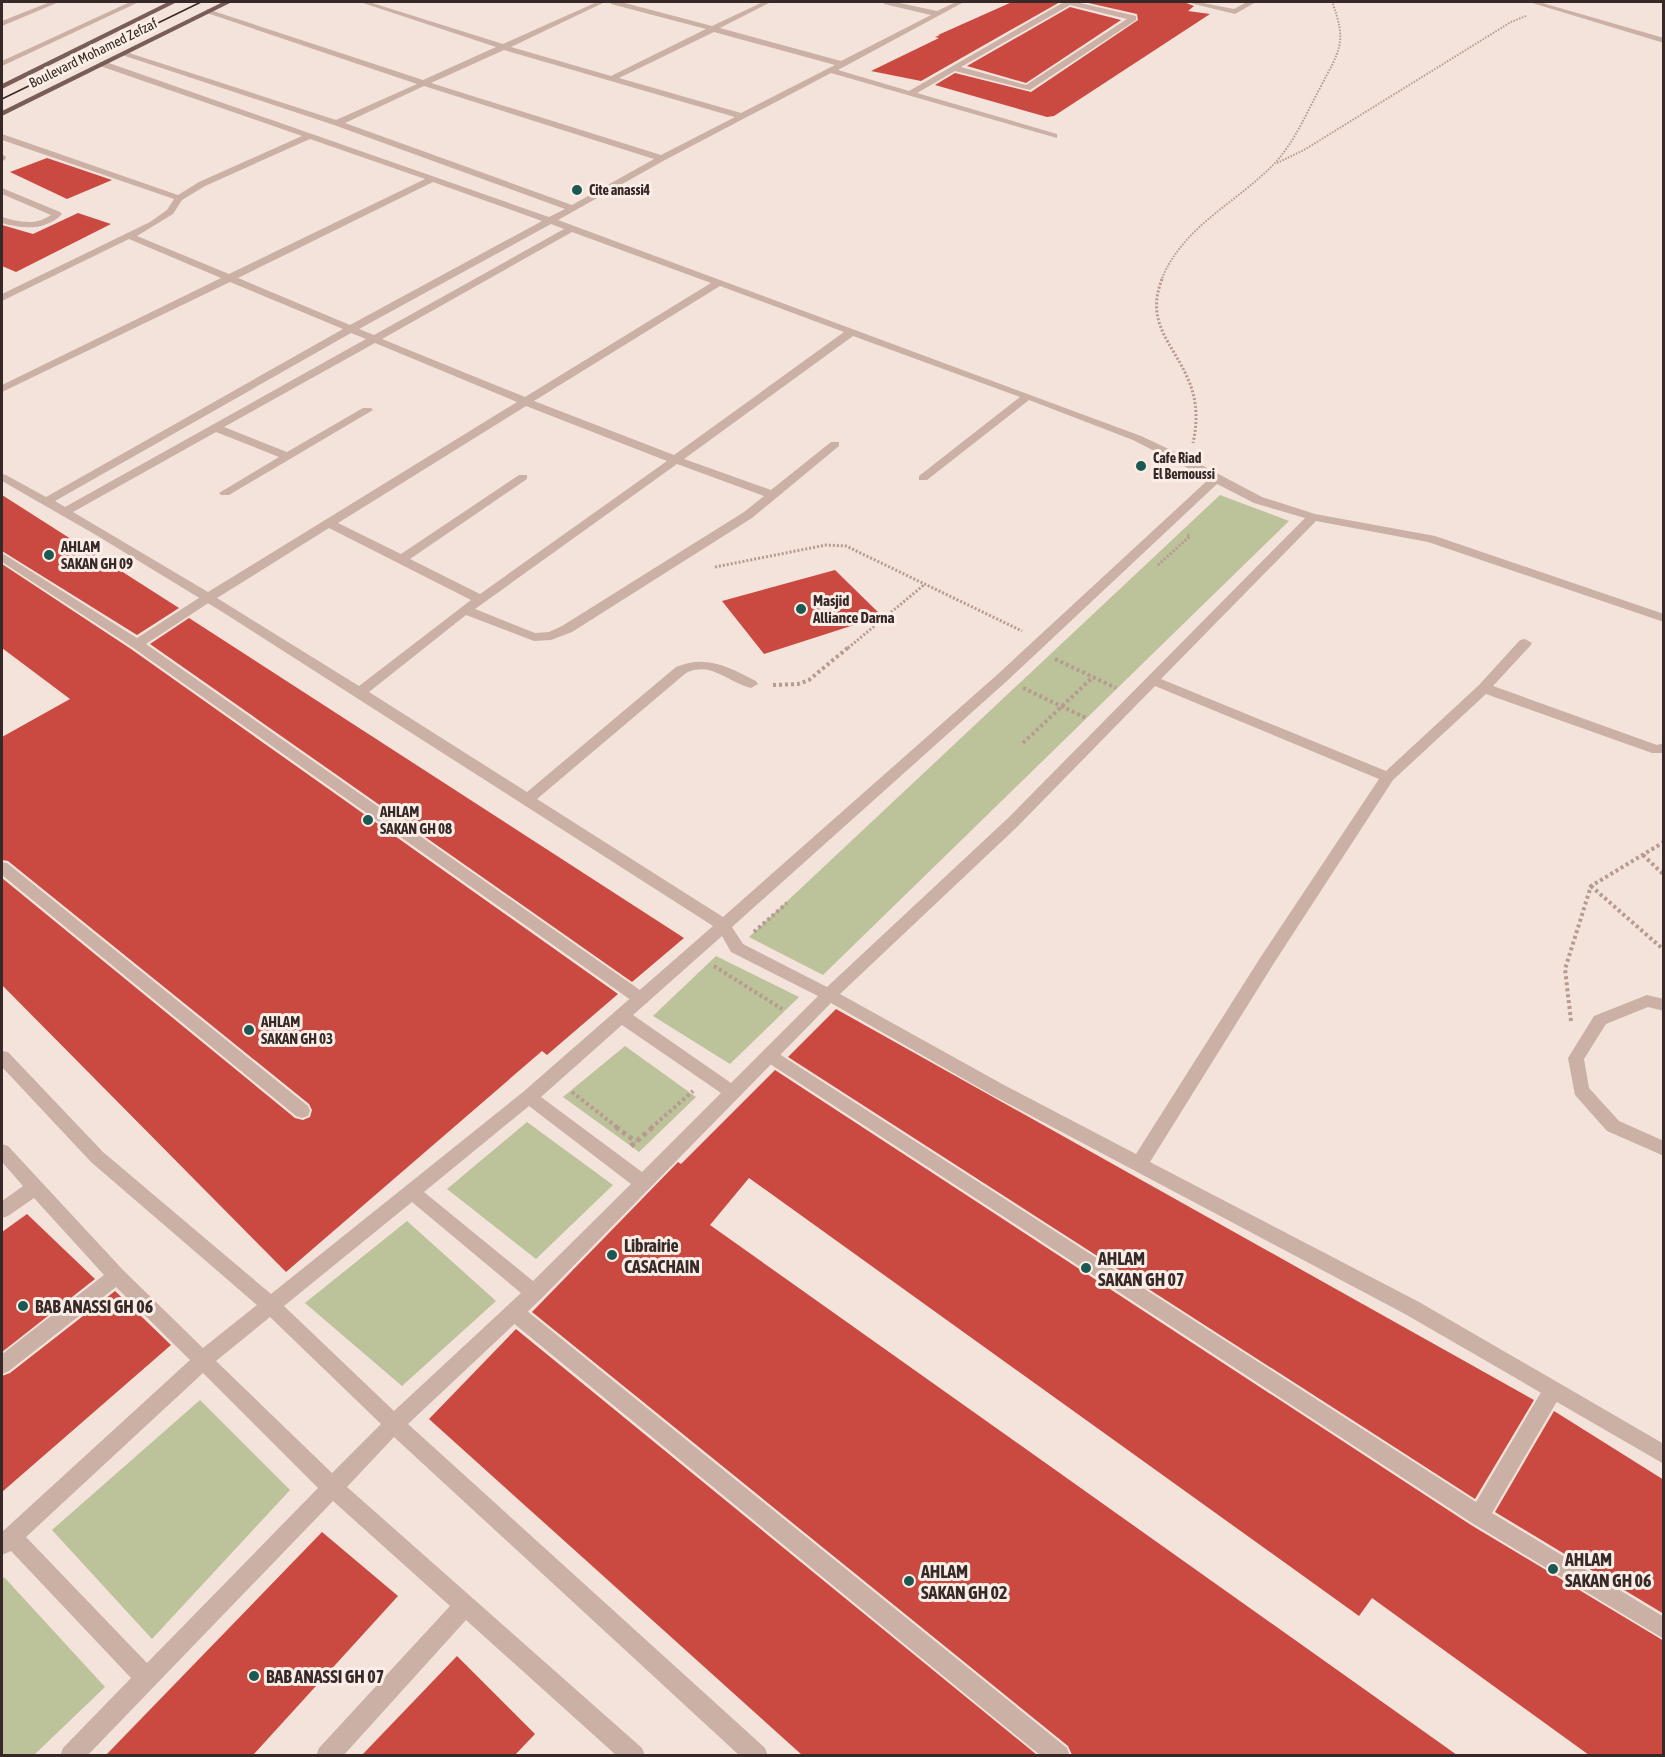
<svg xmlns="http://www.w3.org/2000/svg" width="1665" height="1757" viewBox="0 0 1665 1757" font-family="'Asap Condensed',sans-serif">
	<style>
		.green { fill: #bcc29a }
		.building { fill: #ca4a41 }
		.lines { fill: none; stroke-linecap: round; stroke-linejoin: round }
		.path-far3 { stroke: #b79a90; stroke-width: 2; stroke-dasharray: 1.5 1.5; stroke-linecap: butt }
		.path-far2 { stroke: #b79a90; stroke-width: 3; stroke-dasharray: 2 2; stroke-linecap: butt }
		.path-far1 { stroke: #b79a90; stroke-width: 4; stroke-dasharray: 3 3; stroke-linecap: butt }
		.path { stroke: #b79a90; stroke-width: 5; stroke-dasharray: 4 4; stroke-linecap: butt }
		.service { fill: #cbb0a6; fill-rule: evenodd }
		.minor { fill: #cbb0a6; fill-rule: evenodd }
		.primary { fill: #795d58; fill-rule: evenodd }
		.tram { stroke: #372927; stroke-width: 1.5 }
		.poi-dot { fill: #1b5a53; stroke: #faeee7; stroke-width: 2 }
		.labels { text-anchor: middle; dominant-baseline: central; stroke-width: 6; stroke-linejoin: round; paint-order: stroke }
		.far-street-label { font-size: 14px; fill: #372927; stroke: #faeee7 }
		.far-poi-label { font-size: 14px; font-weight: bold; fill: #372927; stroke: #faeee7; text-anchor: start }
		.poi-label { font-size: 15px; font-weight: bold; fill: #372927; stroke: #faeee7; text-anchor: start }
		.near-poi-label { font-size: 18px; font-weight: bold; fill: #372927; stroke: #faeee7; text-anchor: start }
	</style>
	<rect width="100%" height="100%" fill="#f3e3da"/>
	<g class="green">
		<polygon points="1220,495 1289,521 823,975 749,937"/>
		<polygon points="716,956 799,997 730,1064 653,1016"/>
		<polygon points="625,1046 696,1097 639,1152 563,1097"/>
		<polygon points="527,1122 613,1185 536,1259 447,1189"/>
		<polygon points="407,1221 496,1301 402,1386 305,1303"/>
		<polygon points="200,1400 290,1490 152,1639 52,1530"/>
		<polygon points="4,1577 105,1687 34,1755 2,1755 2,1580"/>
	</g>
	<g class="building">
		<polygon points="1012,2 1060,2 921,81 871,71 939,38 935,37 940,35 938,35"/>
		<polygon points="1084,2 1184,2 1194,6 1188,11 1210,14 1054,116 1047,117 935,85 955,73 1031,92 1138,20 1137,14"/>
		<polygon points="1070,7 1121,20 1026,83 967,66"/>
		<polygon points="47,158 112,180 67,199 10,172"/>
		<polygon points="78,213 111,224 16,272 2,266 2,225 33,234"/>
		<polygon points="2,495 179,608 137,635 2,551"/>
		<polygon points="2,564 131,649 618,994 547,1055 542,1051 286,1272 2,985 2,878 295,1118 303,1120 310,1117 312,1110 309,1104 8,861 2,860 2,737 70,699 2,648"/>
		<polygon points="835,570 882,616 764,654 722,601"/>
		<polygon points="189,618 684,938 632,982 150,644"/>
		<polygon points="836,1009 1534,1400 1475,1499 788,1057"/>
		<polygon points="775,1070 1471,1525 1664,1641 1664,1755 1589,1755 1372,1598 1359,1616 749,1178 710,1225 1457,1755 1072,1755 1068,1746 532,1312 678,1162 681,1164"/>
		<polygon points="27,1214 95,1279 2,1352 2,1232"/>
		<polygon points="115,1291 171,1345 2,1492 2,1376 10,1373"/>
		<polygon points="516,1329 1037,1755 802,1755 429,1419"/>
		<polygon points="1554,1411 1664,1480 1664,1614 1495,1512"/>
		<polygon points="322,1532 398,1596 253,1755 106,1755"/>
		<polygon points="457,1656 535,1734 515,1755 362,1755"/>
	</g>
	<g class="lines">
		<g class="path-far3">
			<polyline points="1277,163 1304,150 1511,22 1526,16"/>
			<path d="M1161 281C1182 226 1237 203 1275 163 1295 141 1306 114 1320 88 1339 51 1348 43 1332 2"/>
		</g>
		<g class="path-far2">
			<path d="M1162 279C1145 323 1172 342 1188 379 1197 399 1198 421 1193 443"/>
			<polyline points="1158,565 1190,536 1186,535"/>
			<polyline points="715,567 826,545 846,546 1022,631"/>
			<polyline points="848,648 925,584"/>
		</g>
		<g class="path-far1">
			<polyline points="1055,659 1116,688"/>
			<polyline points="773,685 798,684 809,680 850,646"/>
			<polyline points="1023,688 1086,718"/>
			<polyline points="1023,743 1093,677"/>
			<polyline points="1643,855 1664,875"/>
			<polyline points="1591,886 1664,950"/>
			<polyline points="754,932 787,903"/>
			<polyline points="714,966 782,1009"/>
			<polyline points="1571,1021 1565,969 1591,886 1664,842"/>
			<polyline points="572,1092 618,1128"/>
			<polyline points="651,1128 693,1091"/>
		</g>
		<g class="path">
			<polyline points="616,1127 636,1142"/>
			<polyline points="631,1146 653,1127"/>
		</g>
		<g class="service">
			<polygon points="2,154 6,157 5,160 2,161"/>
			<path d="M2 188 60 212 62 214C46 231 22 229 2 223V217C19 222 35 226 51 215L2 194Z"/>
			<polygon points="2,553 137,638 205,594 213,594 215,597 213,600 146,644 647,995 649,999 647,1003 641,1005 635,1003 132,647 2,562"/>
			<polygon points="2,862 7,863 308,1106 310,1111 308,1116 302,1118 296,1116 2,875"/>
			<polygon points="770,1048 1476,1502 1546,1384 1553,1381 1560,1384 1563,1390 1560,1396 1492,1513 1664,1617 1664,1639 1472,1523 764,1060 762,1055 764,1050"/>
			<polygon points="514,1304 521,1306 1067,1748 1070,1756 1041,1756 507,1318 505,1312 507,1306"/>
		</g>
		<g class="minor">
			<polygon points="50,2 59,2 2,26 2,21"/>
			<polygon points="130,2 139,2 2,66 2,61"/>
			<path d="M360 2H369L503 44 597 2H605L511 47 611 76 706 29 611 4V2H621L712 26 763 2H771L720 28 841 61 931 15 884 4V2H895L937 11 956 2H964L838 70 909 91 1064 2H1076L1136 16V20L1030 90 955 71 917 93 1057 134V138L831 73 665 160 558 220 1141 436 1192 460 1262 497 1315 514 1435 536 1664 614V622L1428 542 1316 521 1161 679 1386 771 1479 685 1520 640 1525 639 1532 643 1530 646 1493 686 1657 745 1664 743V753H1652L1486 694 1393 780 1274 963 1150 1162 1419 1302 1664 1444V1464L1405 1314 992 1095 831 1003 541 1299 408 1424 765 1748 768 1756H740L394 1437 347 1487 642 1748 645 1756H617L466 1620 343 1756H316L319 1748 450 1606 333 1501 87 1756H60L63 1748 131 1678 11 1551 2 1555V1532L190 1360 116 1287 9 1371 2 1374V1354L104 1275 34 1198 8 1216 2 1218V1201L23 1186 2 1162V1144L8 1146 123 1270 203 1348 257 1305 91 1162 2 1067V1051L8 1052 103 1152 271 1294 523 1092 713 926 224 613 96 535 2 481V474L6 475 46 497 343 329 230 282 2 392V385L221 278 129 239 2 301V294L150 222 167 210 174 199 2 140V134L178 195 199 182 302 136 100 66V62H106L549 217 565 209 334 125 119 54 126 52 336 120 417 84 207 13V9L423 80 496 47ZM1070 5 1127 19 1026 85 961 67ZM714 32 835 65 741 113 619 78ZM504 50 735 117 661 155 431 83ZM424 86 654 159 572 205 345 123ZM310 139 425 179 229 274 137 236 173 214 182 200 205 186ZM433 182 542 221 350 325 238 278ZM551 224 564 229 374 335 359 329ZM572 232 711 283 525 397 382 339ZM720 286 844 332 674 455 534 401ZM351 333 366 339 65 507 55 501ZM853 336 1020 397 919 476V480H927L1029 400 1133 440 1209 479 998 674 723 917 537 799 686 673C711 661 727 682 751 688L758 684 756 681C729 667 706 654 676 667L527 792 369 692 466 615 534 641 551 640 572 632 752 518 839 446V442H831L771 490 684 459ZM375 343 517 402 208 592 73 512 216 432 279 457 219 493 221 495H229L373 410 371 408H363L287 452 224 427ZM526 406 667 461 480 594 410 559 527 479V475H519L401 554 338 523ZM677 464 764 496 744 512 562 626 549 632 535 633 475 609ZM1217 484 1254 503 1305 518 1007 819 827 987 743 944 732 927 1008 680ZM329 528 471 600 359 686 217 598ZM1155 686 1379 779 1262 955 1136 1154 1004 1085 840 994 1017 827ZM722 936 731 952 818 996 731 1083 633 1015ZM622 1025 721 1093 642 1172 541 1097ZM529 1106 631 1184 533 1281 424 1192ZM412 1202 521 1293 394 1411 284 1306ZM270 1317 381 1424 332 1473 216 1361ZM203 1373 318 1488 147 1663 26 1537Z"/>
			<polygon points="1186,2 1198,2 1234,9 1247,2 1256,2 1235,14"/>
			<polygon points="1529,2 1539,2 1664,38 1664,43"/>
			<polygon points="1647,995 1664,999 1664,1011 1648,1007 1606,1024 1584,1059 1589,1088 1619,1121 1664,1141 1664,1156 1607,1131 1575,1095 1568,1058 1594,1016"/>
		</g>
		<g class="primary">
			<polygon points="168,2 177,2 2,89 2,84"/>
			<polygon points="223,2 232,2 2,116 2,111"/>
		</g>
		<polyline class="tram" points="2,99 201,2"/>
	</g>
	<g class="poi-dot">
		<circle cx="577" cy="190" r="6"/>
		<circle cx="1141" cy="466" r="6"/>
		<circle cx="49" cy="555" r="6"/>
		<circle cx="801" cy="609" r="6"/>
		<circle cx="368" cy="820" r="6"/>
		<circle cx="249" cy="1030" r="6"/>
		<circle cx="612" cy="1255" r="6"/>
		<circle cx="1086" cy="1268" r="6"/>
		<circle cx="23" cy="1306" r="6"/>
		<circle cx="1553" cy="1569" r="6"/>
		<circle cx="909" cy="1581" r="6"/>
		<circle cx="254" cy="1676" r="6"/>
	</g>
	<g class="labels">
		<g class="far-street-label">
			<text transform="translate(93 53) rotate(-26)">Boulevard Mohamed Zefzaf</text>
		</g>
		<g class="far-poi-label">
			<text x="589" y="190">Cite anassi4</text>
			<text x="1153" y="458">Cafe Riad<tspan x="1153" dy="16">El Bernoussi</tspan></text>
		</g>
		<g class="poi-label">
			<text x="61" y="546">AHLAM<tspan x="61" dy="17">SAKAN GH 09</tspan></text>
			<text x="813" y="600">Masjid<tspan x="813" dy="17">Alliance Darna</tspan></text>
			<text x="380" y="811">AHLAM<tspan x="380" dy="17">SAKAN GH 08</tspan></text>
			<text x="261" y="1021">AHLAM<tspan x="261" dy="17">SAKAN GH 03</tspan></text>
		</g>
		<g class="near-poi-label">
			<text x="624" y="1245">Librairie<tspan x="624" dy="21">CASACHAIN</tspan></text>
			<text x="1098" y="1258">AHLAM<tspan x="1098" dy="21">SAKAN GH 07</tspan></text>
			<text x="35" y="1306">BAB ANASSI GH 06</text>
			<text x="1565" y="1559">AHLAM<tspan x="1565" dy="21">SAKAN GH 06</tspan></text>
			<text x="921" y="1571">AHLAM<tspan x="921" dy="21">SAKAN GH 02</tspan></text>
			<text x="266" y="1676">BAB ANASSI GH 07</text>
		</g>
	</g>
	<rect width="1665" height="1757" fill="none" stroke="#372927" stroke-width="6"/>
</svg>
